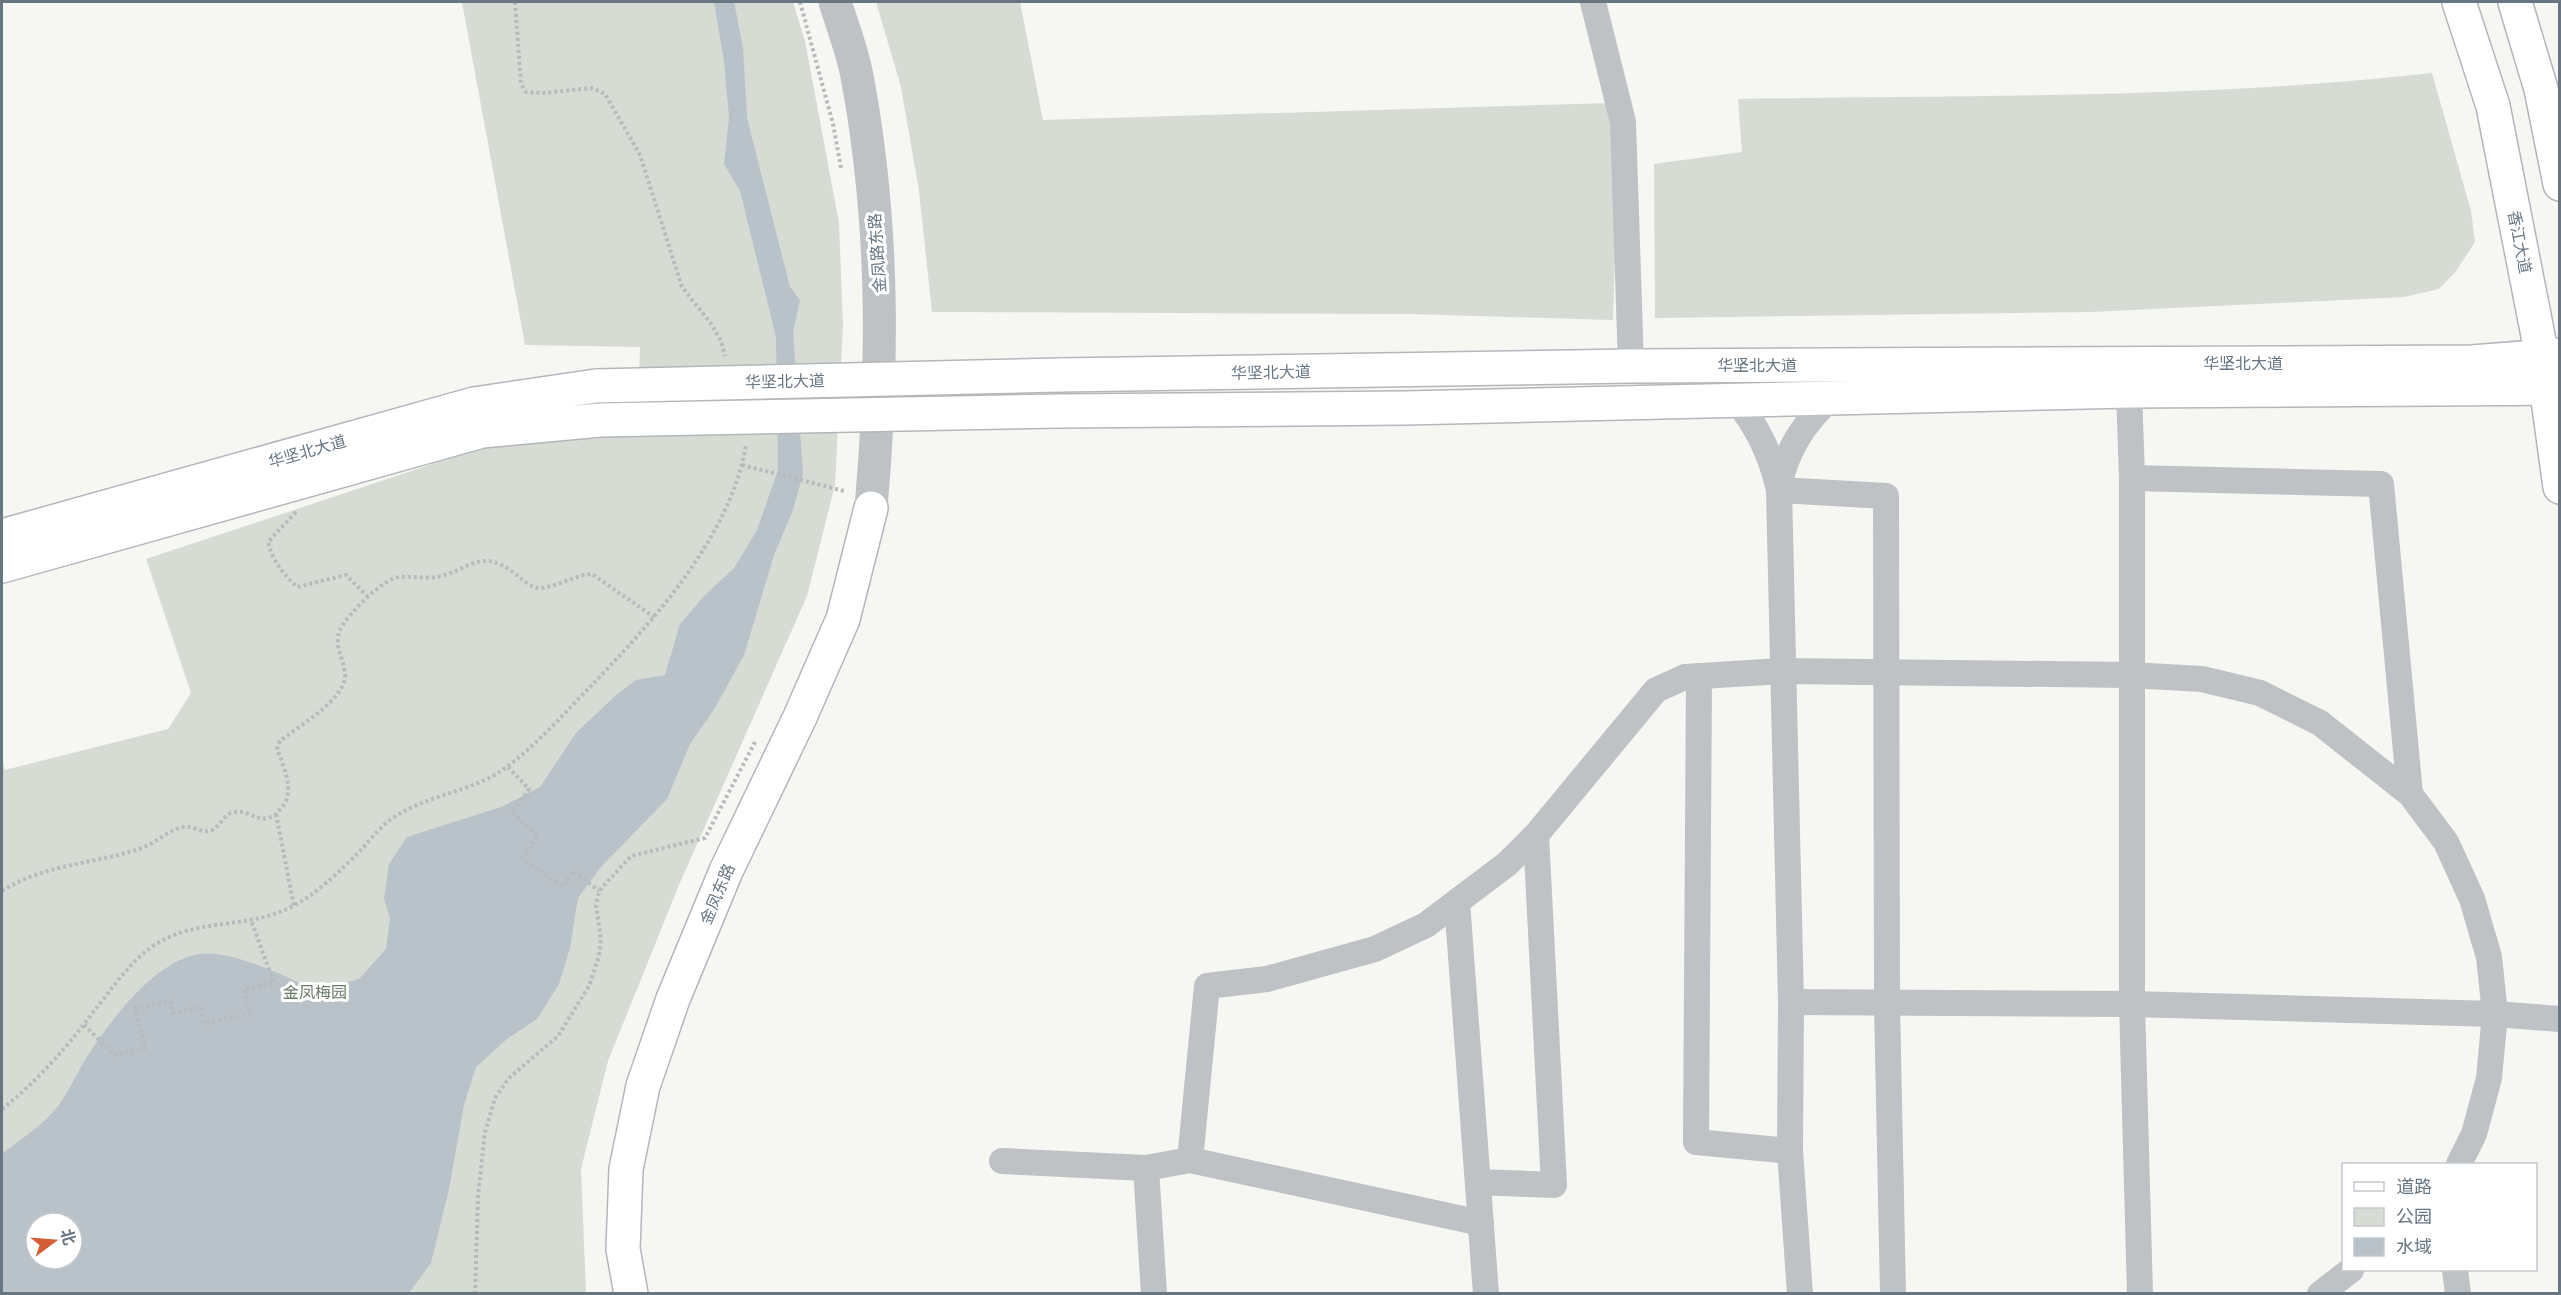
<svg xmlns="http://www.w3.org/2000/svg" width="2561" height="1295" viewBox="0 0 2561 1295" font-family="'Titillium Web','Noto Sans SC',sans-serif">
	<style>
		.green { fill: #d6dbd3; fill-rule: evenodd }
		.water { fill: #b9c2c8; fill-rule: evenodd }
		.lines { fill: none; stroke-linecap: round; stroke-linejoin: round }
		.secondary-casing { stroke: #b3b7bb; stroke-width: 36 }
		.primary-casing { stroke: #b2b6b9; stroke-width: 36 }
		.path { stroke: #b8bbbd; stroke-width: 4; stroke-dasharray: 3 3; stroke-linecap: butt }
		.minor { stroke: #bec2c5; stroke-width: 26 }
		.tertiary { stroke: #bec2c5; stroke-width: 33 }
		.secondary { stroke: #fff; stroke-width: 33 }
		.primary { stroke: #fff; stroke-width: 33 }
		.secondary-bridge-casing { stroke: #b3b7bb; stroke-width: 36; stroke-linecap: butt }
		.secondary-bridge { stroke: #fff; stroke-width: 33 }
		.labels { text-anchor: middle; dominant-baseline: central; stroke-width: 6; stroke-linejoin: round; paint-order: stroke }
		.street-label { font-size: 16px; fill: #687682; stroke: #fff }
		.park-label { font-size: 16px; fill: #697a66; stroke: #fff }
	</style>
	<rect width="100%" height="100%" fill="#f6f6f3"/>
	<g class="green">
		<path d="M462 2H793L805 41 839 223 843 326 835 485 807 596 679 885 608 1061 581 1169 586 1293H2V759L5 770 168 729 191 693 146 559 514 437 638 418 640 347 525 345ZM36 1223H72V1259H36Z"/>
		<polygon points="876,2 1020,2 1043,120 1609,103 1616,215 1613,320 1410,314 932,312 919,191 901,87"/>
		<path d="M2432 73 2471 211 2475 242 2456 271 2439 289 2404 297 2090 312 1655 318 1654 164 1742 152 1738 99C1969 95 2202 99 2432 73Z"/>
	</g>
	<path class="water" d="M714 2H734L743 48 747 118 790 287 800 300 793 332 803 474 793 510 774 555 744 655 715 708 690 744 667 799 601 867 578 898 570 948 559 984 537 1019 507 1039 476 1067 464 1105 449 1189 431 1263 409 1293 2 1294V1154C18 1141 40 1127 54 1111 67 1096 75 1076 85 1060 109 1022 153 962 199 954 229 949 290 977 315 991L359 979 386 949 390 918 384 898 389 864 407 837 501 807 540 787 576 733 615 696 636 680 665 675 680 624 704 596 734 568 757 530 778 470 776 337 740 191 724 164 729 117 724 61ZM36 1223H72V1259H36Z"/>
	<g class="lines">
		<g class="secondary-casing">
			<g id="secondary">
				<polyline points="1060,375 1631,366 2472,362 2560,355"/>
				<polyline points="1060,411 1405,408 2129,391 2560,388"/>
				<polyline points="2,536 474,404 596,386"/>
				<polyline points="2,566 482,431 600,420"/>
				<polyline points="631,1294 623,1249 626,1169 643,1086 673,999 726,871 800,717 843,619 871,508"/>
			</g>
		</g>
		<g class="primary-casing">
			<g id="primary">
				<polyline points="2459,2 2493,106 2542,356 2560,487"/>
				<polyline points="2515,2 2541,89 2560,184"/>
			</g>
		</g>
		<g class="path">
			<polyline points="515,2 521,84 526,92 543,93 592,88 605,94 640,155 682,287 712,325 721,341 725,356"/>
			<polyline points="800,2 833,124 841,168"/>
			<polyline points="742,465 844,491"/>
			<path d="M296 512 268 542C272 560 284 575 297 587L346 575 368 597"/>
			<polyline points="508,767 529,789 512,813 538,836 522,858 563,887 573,871 599,891"/>
			<polyline points="276,814 294,906"/>
			<path d="M2 891C43 864 96 864 142 848 155 843 169 830 183 827 191 825 201 833 209 831 220 829 223 814 234 812 254 809 263 832 283 806 295 791 283 764 277 749L280 741C297 727 347 699 345 674 344 658 333 646 340 630 347 615 383 578 400 577 415 576 431 580 445 575 460 571 472 560 488 561 511 563 525 588 539 588 558 587 574 575 592 574L654 617"/>
			<polyline points="84,1025 115,1055 145,1048 135,1009 170,1001 173,1013 201,1007 204,1023 250,1014 244,989 274,983 251,920"/>
			<path d="M2 1109C37 1082 67 1047 94 1011 113 988 131 959 158 943 198 918 251 929 293 906 318 893 341 870 361 850 370 840 379 828 390 820 425 794 473 793 508 766 536 745 562 716 587 690 651 624 730 538 746 445"/>
			<polyline points="475,1294 478,1196 485,1132 495,1098 509,1078 558,1036 589,986 599,956 601,939 596,906 599,891 631,856 705,838 755,742"/>
		</g>
		<g class="minor">
			<polyline points="1593,2 1623,122 1631,366"/>
			<polyline points="2129,391 2132,478 2132,1004 2140,1294"/>
			<path d="M1735 399C1758 427 1771 455 1779 490L1791 1002 1790 1151 1800 1294"/>
			<polyline points="2132,478 2381,484 2410,794"/>
			<path d="M1779 487C1786 450 1804 423 1831 398"/>
			<polyline points="1779,490 1886,496 1887,1004 1893,1294"/>
			<polyline points="1699,676 1696,1142 1790,1151"/>
			<polyline points="1457,902 1486,1294"/>
			<polyline points="1791,1002 2132,1004 2495,1014 2560,1019"/>
			<polyline points="1190,1160 1481,1223"/>
			<polyline points="1002,1161 1146,1168"/>
			<polyline points="1479,1182 1554,1185 1536,835"/>
			<polyline points="2455,1270 2458,1294"/>
			<polyline points="1154,1294 1146,1168 1190,1160 1207,986 1267,979 1375,949 1426,925 1507,864 1536,835 1656,690 1685,677 1782,671 2130,675 2202,679 2260,693 2320,723 2410,794 2446,842 2472,899 2489,957 2495,1014 2489,1078 2474,1134 2459,1164"/>
			<polyline points="2320,1294 2351,1270"/>
		</g>
		<path class="tertiary" d="M835 2C842 24 851 48 856 71 884 216 884 362 871 508"/>
		<use href="#secondary" class="secondary"/>
		<use href="#primary" class="primary"/>
		<g class="secondary-bridge-casing">
			<g id="secondary-bridge">
				<polyline points="596,386 1060,375"/>
				<polyline points="600,420 1060,411"/>
			</g>
		</g>
		<use href="#secondary-bridge" class="secondary-bridge"/>
	</g>
	<g class="labels">
		<g class="street-label">
			<text transform="translate(2520 242) rotate(79)">香江大道</text>
			<text transform="translate(877 253) rotate(-94)">金凤路东路</text>
			<text x="2243" y="363">华坚北大道</text>
			<text x="1757" y="365">华坚北大道</text>
			<text transform="translate(1271 372) rotate(-1)">华坚北大道</text>
			<text transform="translate(785 381) rotate(-1)">华坚北大道</text>
			<text transform="translate(307 451) rotate(-16)">华坚北大道</text>
			<text transform="translate(717 894) rotate(-67)">金凤东路</text>
		</g>
		<g class="park-label">
			<text x="315" y="992">金凤梅园</text>
		</g>
	</g>
	<rect width="2561" height="1295" fill="none" stroke="#687682" stroke-width="6"/>
	<rect x="2342" y="1163" width="195" height="108" fill="#ffffff" stroke="#c3c8cd" stroke-width="1.5"/>
	<rect x="2354" y="1182" width="30" height="9" fill="#ffffff" stroke="#c3c8cd" stroke-width="1.5"/>
	<text x="2396" y="1193" font-size="18" fill="#687682">道路</text>
	<rect x="2354" y="1208" width="30" height="18" fill="#d6dbd3" stroke="#c3c8cd" stroke-width="1.5"/>
	<text x="2396" y="1223" font-size="18" fill="#687682">公园</text>
	<rect x="2354" y="1238" width="30" height="18" fill="#b9c2c8" stroke="#c3c8cd" stroke-width="1.5"/>
	<text x="2396" y="1253" font-size="18" fill="#687682">水域</text>
	<g transform="translate(54 1241) rotate(74)"><circle r="28" fill="#ffffff" stroke="#c3c8cd" stroke-width="1.5"/>
	<path d="M0-4.5L10 22L0 15L-10 22Z" fill="#d55d34"/>
	<text y="-9" font-size="16" font-weight="bold" text-anchor="middle" fill="#687682">北</text>
	</g>
</svg>
